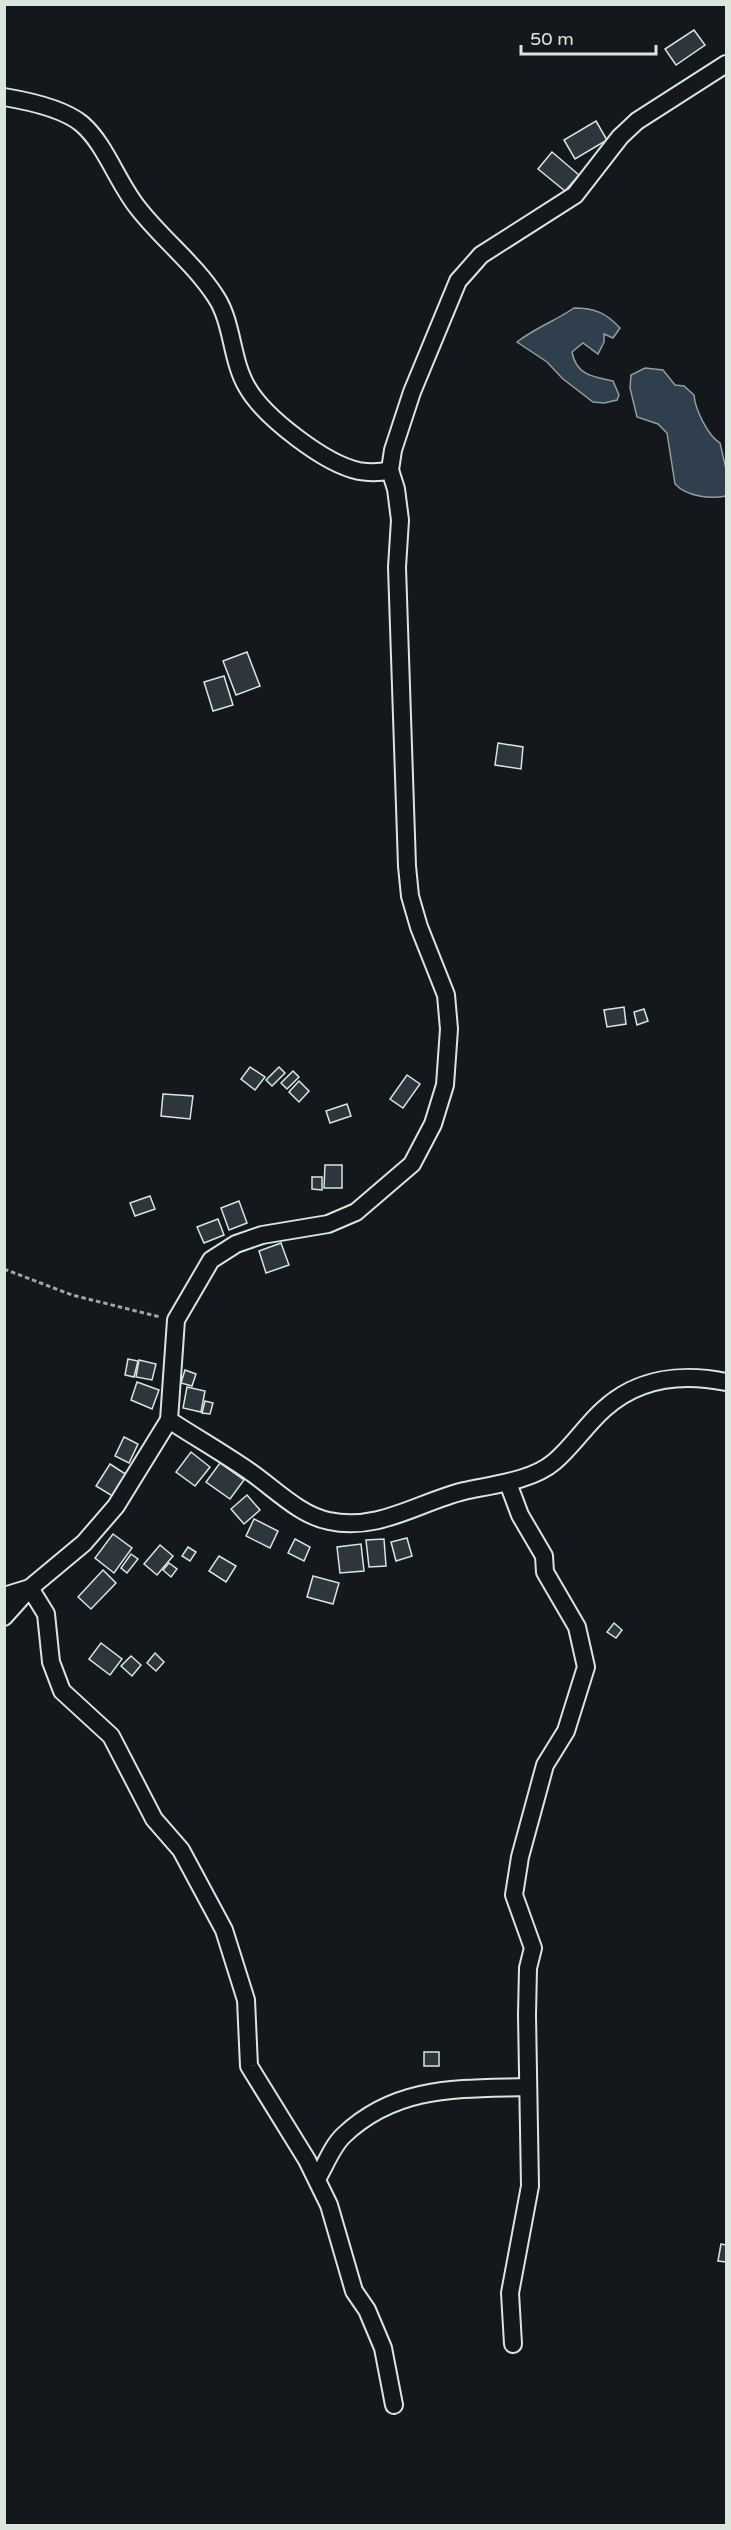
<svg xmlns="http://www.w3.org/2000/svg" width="731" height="2530" viewBox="0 0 731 2530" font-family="'Varela Round',sans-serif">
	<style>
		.water { fill: #2f3f4d; stroke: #939e99; stroke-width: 1.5 }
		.building { fill: #2c363c; stroke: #d8e6dc; stroke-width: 1.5 }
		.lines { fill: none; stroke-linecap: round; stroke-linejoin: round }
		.minor-casing { stroke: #d8e6dc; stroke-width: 20 }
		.path { stroke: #9da8a2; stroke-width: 3; stroke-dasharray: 4.5 3; stroke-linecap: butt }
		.minor { stroke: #14181c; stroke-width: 16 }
	</style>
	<rect width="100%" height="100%" fill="#14181c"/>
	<g class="water">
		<path d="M574 308C595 308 606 313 620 328L613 338 604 334V342L598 354 583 343 572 352C576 375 593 377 613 381L619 395 617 400 604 403 593 402 563 379 547 362 517 342C535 328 555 321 574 308Z"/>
		<path d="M645 368 663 370 675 385 684 386 694 395C695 409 708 436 720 443L726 469V496C711 499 687 497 675 484L667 433 658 424 637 417 630 388 631 375Z"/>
	</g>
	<g class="building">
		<polygon points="694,30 705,45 676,65 665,49"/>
		<polygon points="596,121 607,140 575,159 564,140"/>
		<polygon points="552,152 579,175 565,191 538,169"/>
		<polygon points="247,652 260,686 236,695 223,661"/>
		<polygon points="224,676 233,705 213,711 204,682"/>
		<polygon points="498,743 523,747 521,769 495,765"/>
		<polygon points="624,1007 626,1024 607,1027 604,1010"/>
		<polygon points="644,1009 648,1021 637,1025 634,1012"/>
		<polygon points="250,1067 265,1077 255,1090 241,1079"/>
		<polygon points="279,1067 285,1073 272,1086 266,1080"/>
		<polygon points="293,1071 299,1077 287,1089 281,1083"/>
		<polygon points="407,1075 420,1084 403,1108 390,1099"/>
		<polygon points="299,1081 309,1091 299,1102 289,1092"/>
		<polygon points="163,1094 193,1096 190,1119 161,1116"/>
		<polygon points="347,1104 351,1116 330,1123 326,1111"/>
		<polygon points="325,1165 342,1165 342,1188 324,1188"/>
		<polygon points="312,1177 322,1177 322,1190 312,1189"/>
		<polygon points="150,1196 155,1209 135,1216 130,1203"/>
		<polygon points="239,1201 247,1223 229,1230 221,1208"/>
		<polygon points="218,1219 224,1235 204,1243 197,1227"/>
		<polygon points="281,1243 289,1265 266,1273 259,1251"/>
		<polygon points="128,1359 138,1361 134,1377 125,1375"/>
		<polygon points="139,1360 156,1364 152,1380 136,1377"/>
		<polygon points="185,1370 196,1374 192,1386 181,1383"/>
		<polygon points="137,1382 159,1390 152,1409 131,1400"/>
		<polygon points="187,1387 205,1391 201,1412 183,1408"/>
		<polygon points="205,1401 213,1403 210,1414 202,1413"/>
		<polygon points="124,1437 138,1444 129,1463 115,1456"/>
		<polygon points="191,1452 210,1467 195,1486 176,1472"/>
		<polygon points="220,1463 244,1480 230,1499 206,1482"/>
		<polygon points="110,1464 127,1475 114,1497 96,1486"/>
		<polygon points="247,1495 260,1510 244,1524 231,1509"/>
		<polygon points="254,1519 278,1531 270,1548 246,1536"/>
		<polygon points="113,1534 132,1548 114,1573 95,1558"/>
		<polygon points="407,1538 412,1556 396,1561 391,1542"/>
		<polygon points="295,1539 310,1547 304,1561 288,1553"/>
		<polygon points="384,1539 386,1566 369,1567 366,1540"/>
		<polygon points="361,1544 364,1571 340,1573 337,1547"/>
		<polygon points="160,1545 173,1556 157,1575 144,1564"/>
		<polygon points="188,1547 196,1552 190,1561 182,1556"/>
		<polygon points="131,1554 138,1559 127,1573 121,1568"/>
		<polygon points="219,1556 236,1566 226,1582 209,1571"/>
		<polygon points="169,1563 177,1569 171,1577 163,1570"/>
		<polygon points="103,1570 116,1583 91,1609 78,1597"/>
		<polygon points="313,1576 339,1583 333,1604 307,1597"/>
		<polygon points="614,1623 622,1630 616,1638 607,1632"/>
		<polygon points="101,1643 122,1659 110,1675 89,1659"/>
		<polygon points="155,1653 164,1662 156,1671 147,1663"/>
		<polygon points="131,1656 141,1665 132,1676 121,1666"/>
		<rect x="424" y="2052" width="15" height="14"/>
		<polygon points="721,2244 726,2245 726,2262 718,2261"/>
	</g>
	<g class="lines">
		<g class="minor-casing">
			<g id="minor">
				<path d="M726 64 637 121 620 137 575 195 481 255 458 281 412 392 393 450 390 470 396 489 400 520 397 567 407 866 410 896 419 927 446 995 449 1029 445 1085 433 1124 412 1164 356 1212 328 1224 262 1235 236 1244 211 1260 176 1320 169 1420C195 1437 223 1453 249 1471 274 1488 299 1515 329 1521 378 1532 419 1502 464 1491 491 1485 532 1481 554 1462 572 1447 586 1425 604 1409 638 1378 682 1373 726 1382"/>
				<path d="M4 97C28 101 63 108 82 124 106 145 117 182 138 208 162 239 194 263 216 297 233 323 231 360 247 387 264 417 325 464 359 471 370 473 379 473 390 470"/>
				<polyline points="508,1483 520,1515 544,1556 545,1572 577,1627 586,1667 566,1731 545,1765 520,1857 514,1895 533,1948 528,1968 527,2015 530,2186 510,2293 513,2344"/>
				<polyline points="4,1596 30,1588 84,1543 116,1506 169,1420"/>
				<polyline points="4,1617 30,1588 46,1614 51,1662 62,1691 111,1736 154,1819 181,1850 224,1930 246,2000 249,2066 307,2160 329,2205 354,2291 367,2310 383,2348 394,2405"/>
				<path d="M317 2179C325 2166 332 2146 344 2135 397 2085 459 2089 527 2087"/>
			</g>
		</g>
		<polyline class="path" points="4,1269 72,1295 160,1317"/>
		<use href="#minor" class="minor"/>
	</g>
	<rect width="731" height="2530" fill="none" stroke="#d8e6dc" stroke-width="12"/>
	<path d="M521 45v9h135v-9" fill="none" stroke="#d8e6dc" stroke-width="3"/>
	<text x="530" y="45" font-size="18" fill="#d8e6dc" stroke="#14181c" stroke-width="4.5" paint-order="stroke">50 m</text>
</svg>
